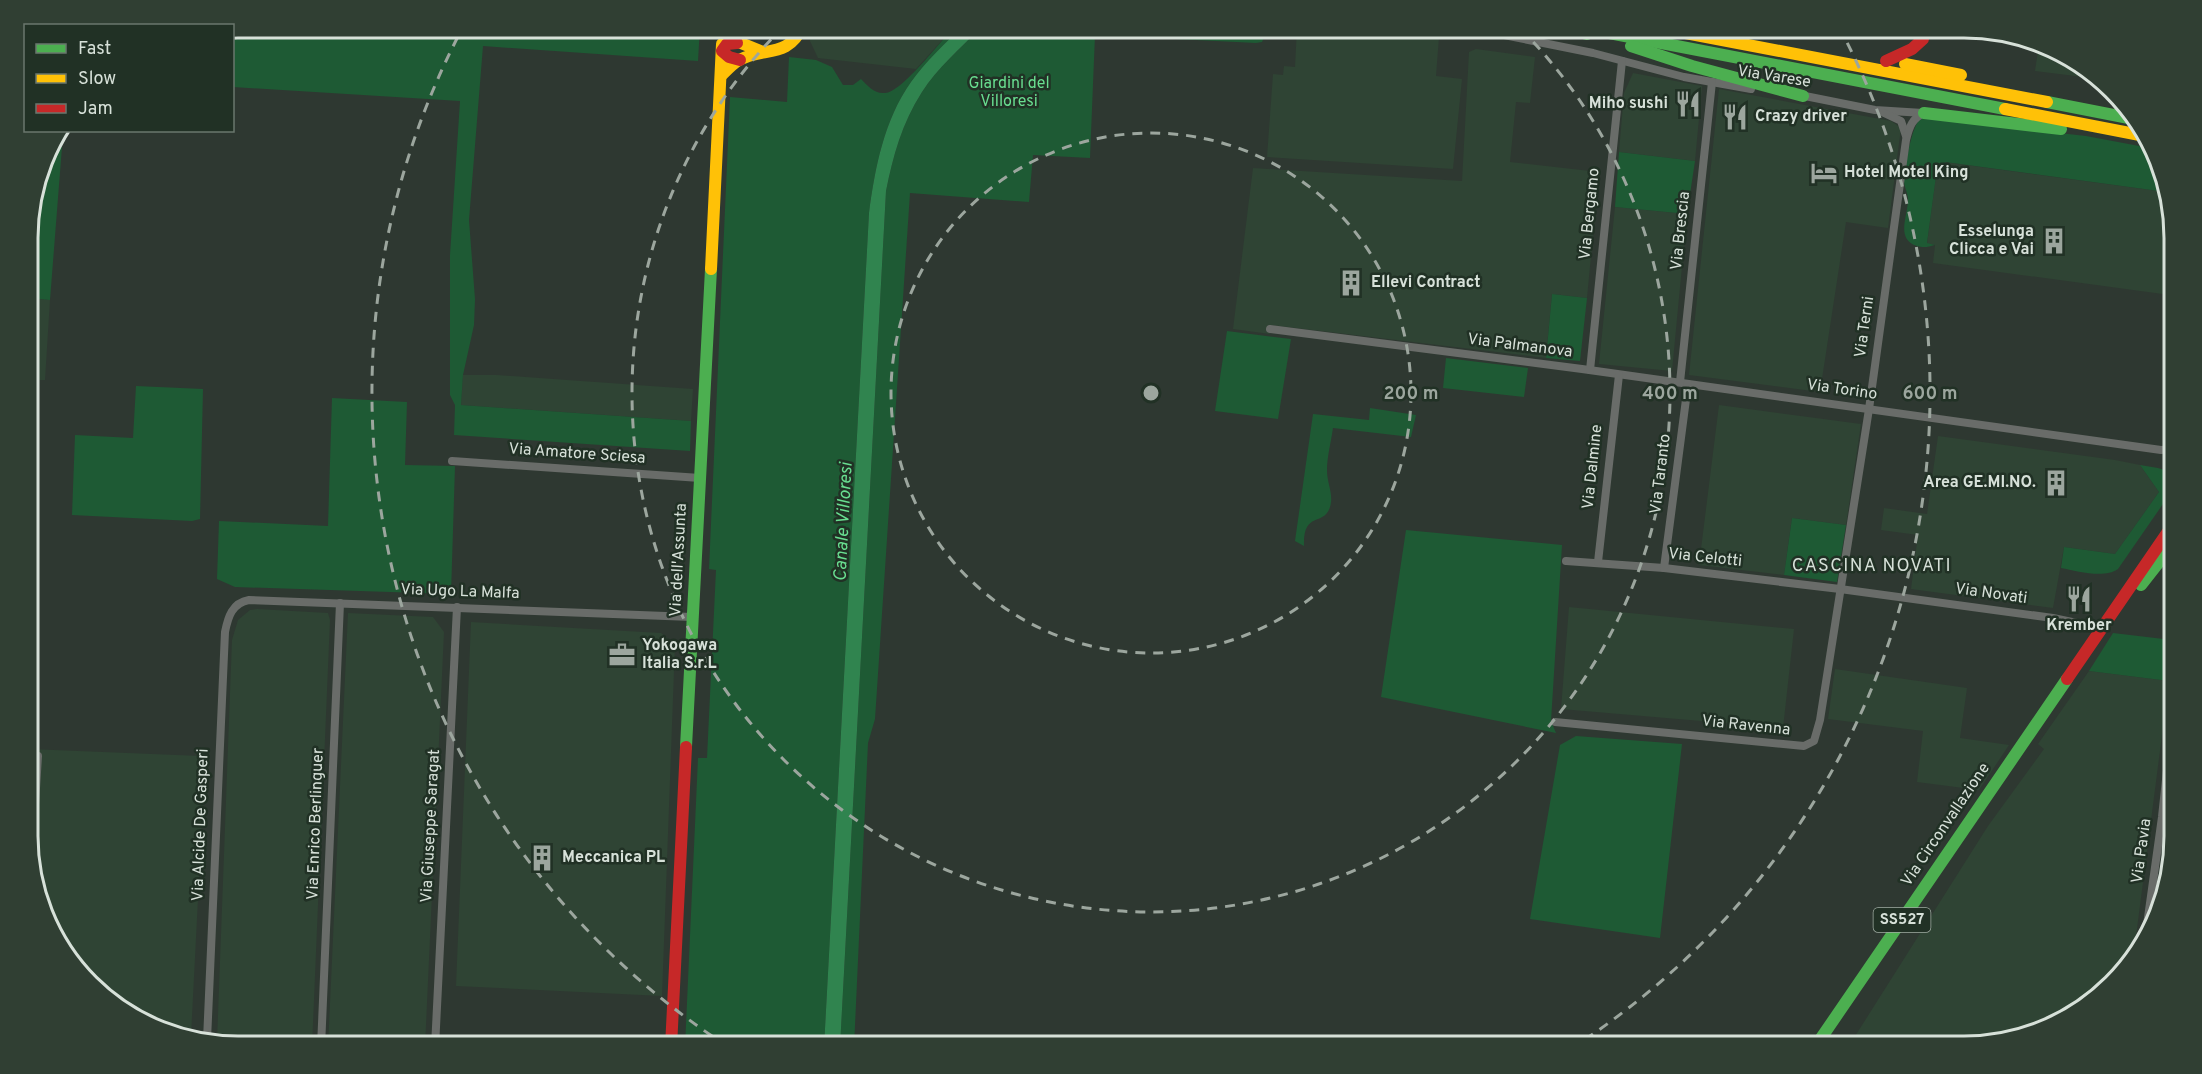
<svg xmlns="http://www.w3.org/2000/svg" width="2202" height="1074" viewBox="0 0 2202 1074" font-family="Overpass,sans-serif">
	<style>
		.built { fill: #2f4434 }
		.green { fill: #1e5a34 }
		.water { fill: #30844f }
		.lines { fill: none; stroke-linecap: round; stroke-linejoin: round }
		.street { stroke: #696c69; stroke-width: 8 }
		.fast { stroke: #4caf50; stroke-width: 12 }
		.slow { stroke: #ffc107; stroke-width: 12 }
		.jam { stroke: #c62828; stroke-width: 12 }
		.ring { fill: none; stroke: #9ca69e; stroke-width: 3; stroke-dasharray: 10 8 }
		.labels { text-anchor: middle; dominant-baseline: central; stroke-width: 5; stroke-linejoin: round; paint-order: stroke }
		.shield { fill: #213125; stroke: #a0aca3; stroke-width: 1.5 }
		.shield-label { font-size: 15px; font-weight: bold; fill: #d7e1d9 }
		.street-label { font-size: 16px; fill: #d7e1d9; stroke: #213125 }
		.park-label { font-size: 16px; fill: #69de90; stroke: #213125 }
		.poi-label { font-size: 16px; font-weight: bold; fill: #d7e1d9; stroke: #213125; text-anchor: start }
		.water-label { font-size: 18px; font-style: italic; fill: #68de90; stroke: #213125 }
		.neighbourhood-label { font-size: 18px; letter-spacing: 1.5px; fill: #d7e1d9; stroke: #213125 }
		.rim { fill: none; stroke: #d7e1d9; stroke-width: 3 }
		.centre { fill: #9ca69e; stroke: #213125; stroke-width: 3 }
		.ring-label { font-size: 18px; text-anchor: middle; font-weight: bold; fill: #9ca69e; stroke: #213125; stroke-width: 5; stroke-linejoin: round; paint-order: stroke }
	</style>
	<rect width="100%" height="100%" fill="#2e3831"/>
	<g class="built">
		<polygon points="811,27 954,27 916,69 818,58 810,41"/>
		<polygon points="1297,27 1439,37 1436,76 1462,79 1453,169 1267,157 1273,74 1283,75 1284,66 1295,67"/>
		<polygon points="2039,44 2057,49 2091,78 2035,71"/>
		<polygon points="1476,49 1535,57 1530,103 1516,102 1510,162 1599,172 1587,298 1552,294 1546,358 1271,325 1270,334 1233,329 1253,168 1462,181 1469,52"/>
		<polygon points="1633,73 1702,86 1695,161 1619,152 1624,93"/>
		<polygon points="1719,89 1891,121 1901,128 1888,228 1846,222 1820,392 1689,375"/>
		<polygon points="1944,162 2166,192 2173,210 2173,288 2171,288 2170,295 1933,263 1935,245 1927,244 1937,168"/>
		<polygon points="1615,207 1687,214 1672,371 1599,364"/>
		<polygon points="28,298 50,300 45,380 28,380"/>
		<polygon points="463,375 496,375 693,389 691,421 461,405"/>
		<polygon points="1719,405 1861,424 1846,525 1792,518 1784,575 1699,565"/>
		<polygon points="1938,436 2115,460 2140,465 2159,492 2115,554 2064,547 2053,608 1911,589 1918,535 1881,530 1884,508 1927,514"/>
		<polygon points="1569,607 1794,629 1783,728 1561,709"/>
		<polygon points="257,609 328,613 330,620 312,1047 237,1047 217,1042 232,640 238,620 250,610"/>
		<polygon points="348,613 433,617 444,632 425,1047 328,1047"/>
		<polygon points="471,622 661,633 675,644 662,996 456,986"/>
		<polygon points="1835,669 1967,688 1960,738 2009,745 1979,790 1917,782 1923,731 1828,719"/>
		<polygon points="2089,671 2169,681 2134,952 2082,1011 1978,1047 1893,1047 1852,1041 1988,826 2044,749 2038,744"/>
		<polygon points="29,749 201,756 203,801 191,1036 145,1025 70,964 29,864"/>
	</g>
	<g class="green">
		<polygon points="237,27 700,27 698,61 483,46 469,220 475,299 474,325 463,375 461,405 691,421 690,451 454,435 455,405 450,395 450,255 460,101 233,87 233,28"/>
		<path d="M954 27H961C944 45 925 62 911 82 884 120 875 168 869 213L824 1047H685L698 758H707L716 570 709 569 730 97 787 102 789 57 816 60 832 67 843 85H853L861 79C868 86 874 94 885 93 901 93 941 41 954 27Z"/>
		<path d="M981 27H1264L1266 33 1262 42 1256 43 1095 35 1090 158 1033 155 1029 202 910 193 875 719 868 743 854 1047H840L886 191C893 156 902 123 922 92 937 68 961 48 981 27Z"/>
		<path d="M1921 118 2086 136 2150 148 2166 192 1945 162 1944 169H1937L1927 243 1935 245C1928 247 1924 248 1917 246 1895 239 1908 216 1908 200 1908 193 1904 187 1904 181 1905 168 1911 126 1921 118Z"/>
		<polygon points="48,146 62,147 50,300 28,298 27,223"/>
		<polygon points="1619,152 1695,161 1687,214 1615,207"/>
		<polygon points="1552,294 1587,298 1580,361 1546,358"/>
		<polygon points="1227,331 1291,339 1278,419 1215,411"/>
		<polygon points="1446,358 1528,368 1524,397 1443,388"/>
		<polygon points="136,386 203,389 200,519 192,521 72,515 75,435 133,438"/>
		<polygon points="332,398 407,402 405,465 455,466 451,594 235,587 217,579 219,521 328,526"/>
		<path d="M1370 408 1416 415 1411 437 1333 428C1331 442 1327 457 1327 470 1327 484 1334 494 1330 507 1324 527 1303 510 1304 546L1295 541 1313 414 1369 420Z"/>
		<path d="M2140 465 2158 468 2174 473V488L2118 569C2104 579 2077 571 2061 568L2064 547 2115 554 2159 492Z"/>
		<polygon points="1792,518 1846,525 1837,582 1784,575"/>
		<polygon points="1406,530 1562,545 1551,721 1556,733 1381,697"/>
		<polygon points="2113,633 2172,640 2169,681 2089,671"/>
		<polygon points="1576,736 1682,744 1660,938 1530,919 1560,745"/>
	</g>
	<path class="water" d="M961 27H981C961 48 937 68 922 92 902 123 893 156 886 191L840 1047H824L869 213C875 168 884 120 911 82 925 62 944 45 961 27Z"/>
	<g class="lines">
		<g class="street">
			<polyline points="1464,27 1593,53 1684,77 1751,89"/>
			<polyline points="1800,95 1875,110 1923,113"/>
			<polyline points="1884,113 1901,121 1906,136"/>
			<polyline points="1270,329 1582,369 2161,450 2174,449"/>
			<polyline points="1590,370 1622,61"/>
			<polyline points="1680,382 1712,82"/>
			<polyline points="452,461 700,478"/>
			<polyline points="1566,561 1664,568 1840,589 2053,618 2091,626 2100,631"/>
			<polyline points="1598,562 1619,375"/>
			<polyline points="1664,568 1688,384"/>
			<path d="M1555 722 1804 746 1814 741 1820 720 1869 409 1906 140C1909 128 1912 118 1924 113"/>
			<polyline points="31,869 38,756"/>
			<polyline points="2145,939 2162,817 2175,696"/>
			<path d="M207 1040 225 632C228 617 232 603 249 600L692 617"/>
			<polyline points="321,1047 340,603"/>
			<polyline points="435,1047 457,607"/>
		</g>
		<g class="fast">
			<polyline points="1561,27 1587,34"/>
			<polyline points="1578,27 2005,109"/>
			<polyline points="1631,46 1692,66 1803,96"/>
			<polyline points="2047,102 2139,120"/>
			<polyline points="1924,113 2061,129"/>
			<polyline points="2141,585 2174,543"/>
			<polyline points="686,747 711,269"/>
			<polyline points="1815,1047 2067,679"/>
		</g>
		<g class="slow">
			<polyline points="726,27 736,41 763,52"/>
			<polyline points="1654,27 2047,102"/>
			<polyline points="1905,64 1961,75"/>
			<path d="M721 76C726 71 732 64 739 60 763 47 789 58 802 27"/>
			<polyline points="2005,109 2145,136"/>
			<polyline points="711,269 722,44"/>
		</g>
		<g class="jam">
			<polyline points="737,43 727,44 722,51 729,57 740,60"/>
			<polyline points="1886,61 1912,49 1923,39"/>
			<polyline points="2067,679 2174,523"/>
			<polyline points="671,1047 686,747"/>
		</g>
	</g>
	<g class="ring">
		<circle cx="1151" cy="393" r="260"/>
		<path d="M1521 29A519 519 0 1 1 781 29"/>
		<path d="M727 1046A779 779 0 0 1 463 27M1839 27A779 779 0 0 1 1575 1046"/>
	</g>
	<defs>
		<g id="restaurant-bare" transform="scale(2.07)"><path d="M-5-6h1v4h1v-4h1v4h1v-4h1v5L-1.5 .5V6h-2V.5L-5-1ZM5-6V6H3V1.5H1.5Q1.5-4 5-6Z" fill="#9ca69e" stroke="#213125" stroke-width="2.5" paint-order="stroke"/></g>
		<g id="hotel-bare" transform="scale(2.07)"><path d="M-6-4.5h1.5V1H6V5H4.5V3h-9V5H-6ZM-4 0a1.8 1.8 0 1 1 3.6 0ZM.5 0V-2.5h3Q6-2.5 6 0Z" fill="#9ca69e" stroke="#213125" stroke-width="2.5" paint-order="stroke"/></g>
		<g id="building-bare" transform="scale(2.07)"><path d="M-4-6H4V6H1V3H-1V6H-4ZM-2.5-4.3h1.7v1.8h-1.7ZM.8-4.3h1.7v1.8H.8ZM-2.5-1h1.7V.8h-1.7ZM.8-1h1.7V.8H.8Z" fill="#9ca69e" stroke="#213125" stroke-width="2.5" paint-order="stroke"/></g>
		<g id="office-bare" transform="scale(2.07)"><path d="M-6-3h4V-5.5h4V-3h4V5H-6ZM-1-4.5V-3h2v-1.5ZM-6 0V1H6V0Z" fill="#9ca69e" stroke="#213125" stroke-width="2.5" paint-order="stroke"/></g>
	</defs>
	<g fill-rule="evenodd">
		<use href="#restaurant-bare" x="1688" y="104"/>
		<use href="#restaurant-bare" x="1735" y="117"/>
		<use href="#hotel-bare" x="1824" y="173"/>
		<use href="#building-bare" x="2054" y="241"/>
		<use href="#building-bare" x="1351" y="283"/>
		<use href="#building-bare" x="2056" y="483"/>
		<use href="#restaurant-bare" x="2079" y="599"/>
		<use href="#office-bare" x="622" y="655"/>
		<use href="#building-bare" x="542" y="858"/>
	</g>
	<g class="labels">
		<rect class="shield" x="1873.5" y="908" width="57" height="24" rx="4.5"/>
		<g class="shield-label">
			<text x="1902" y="920">SS527</text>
		</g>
		<g class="street-label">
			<text transform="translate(1774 77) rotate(9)">Via Varese</text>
			<text transform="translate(1590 214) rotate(-84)">Via Bergamo</text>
			<text transform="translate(1681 231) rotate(-84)">Via Brescia</text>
			<text transform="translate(1865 327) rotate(-82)">Via Terni</text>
			<text transform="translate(1520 346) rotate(7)">Via Palmanova</text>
			<text transform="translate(1842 390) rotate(8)">Via Torino</text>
			<text transform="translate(577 454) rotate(4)">Via Amatore Sciesa</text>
			<text transform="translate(1593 467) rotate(-84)">Via Dalmine</text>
			<text transform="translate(1661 474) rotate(-83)">Via Taranto</text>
			<text transform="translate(1705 558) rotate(6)">Via Celotti</text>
			<text transform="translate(679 560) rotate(-87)">Via dell'Assunta</text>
			<text transform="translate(460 592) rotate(2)">Via Ugo La Malfa</text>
			<text transform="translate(1991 594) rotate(8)">Via Novati</text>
			<text transform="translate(1746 726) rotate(6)">Via Ravenna</text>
			<text transform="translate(316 824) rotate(-88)">Via Enrico Berlinguer</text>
			<text transform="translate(201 825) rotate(-88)">Via Alcide De Gasperi</text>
			<text transform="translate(1946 825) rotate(-56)">Via Circonvallazione</text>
			<text transform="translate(431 826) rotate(-87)">Via Giuseppe Saragat</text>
			<text transform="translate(2142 851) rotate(-82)">Via Pavia</text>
		</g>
		<g class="park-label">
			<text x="1009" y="84">Giardini del<tspan x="1009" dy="18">Villoresi</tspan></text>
		</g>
		<g class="poi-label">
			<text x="1668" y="104" text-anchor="end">Miho sushi</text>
			<text x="1755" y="117">Crazy driver</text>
			<text x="1844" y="173">Hotel Motel King</text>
			<text x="2034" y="232" text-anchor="end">Esselunga<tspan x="2034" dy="18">Clicca e Vai</tspan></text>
			<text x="1371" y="283">Ellevi Contract</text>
			<text x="2036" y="483" text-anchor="end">Area GE.MI.NO.</text>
			<text x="2079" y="626" text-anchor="middle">Krember</text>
			<text x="642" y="646">Yokogawa<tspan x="642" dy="18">Italia S.r.L</tspan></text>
			<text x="562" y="858">Meccanica PL</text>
		</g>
		<g class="water-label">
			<text transform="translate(844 522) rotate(-87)">Canale Villoresi</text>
		</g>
		<g class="neighbourhood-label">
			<text x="1872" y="566">CASCINA NOVATI</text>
		</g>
	</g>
	<path d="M0 0H2202V1074H0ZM238 38H1964A200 200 0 0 1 2164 238V836A200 200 0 0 1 1964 1036H238A200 200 0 0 1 38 836V238A200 200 0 0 1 238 38Z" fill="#303f33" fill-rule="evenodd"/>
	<path class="rim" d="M238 38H1964A200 200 0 0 1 2164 238V836A200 200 0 0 1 1964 1036H238A200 200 0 0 1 38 836V238A200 200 0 0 1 238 38Z"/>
	<circle cx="1151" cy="393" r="9" class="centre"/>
	<g class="ring-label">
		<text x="1411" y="399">200 m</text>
		<text x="1670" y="399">400 m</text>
		<text x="1930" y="399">600 m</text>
	</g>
	<rect x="24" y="24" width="210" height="108" fill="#213125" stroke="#6a776d" stroke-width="1.5"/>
	<rect x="36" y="44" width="30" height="9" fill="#4caf50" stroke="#6a776d" stroke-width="1.5"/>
	<text x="78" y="54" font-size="18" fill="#d7e1d9">Fast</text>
	<rect x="36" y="74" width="30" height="9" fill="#ffc107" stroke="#6a776d" stroke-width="1.5"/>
	<text x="78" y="84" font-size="18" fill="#d7e1d9">Slow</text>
	<rect x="36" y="104" width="30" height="9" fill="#c62828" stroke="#6a776d" stroke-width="1.5"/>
	<text x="78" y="114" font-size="18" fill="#d7e1d9">Jam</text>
</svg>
